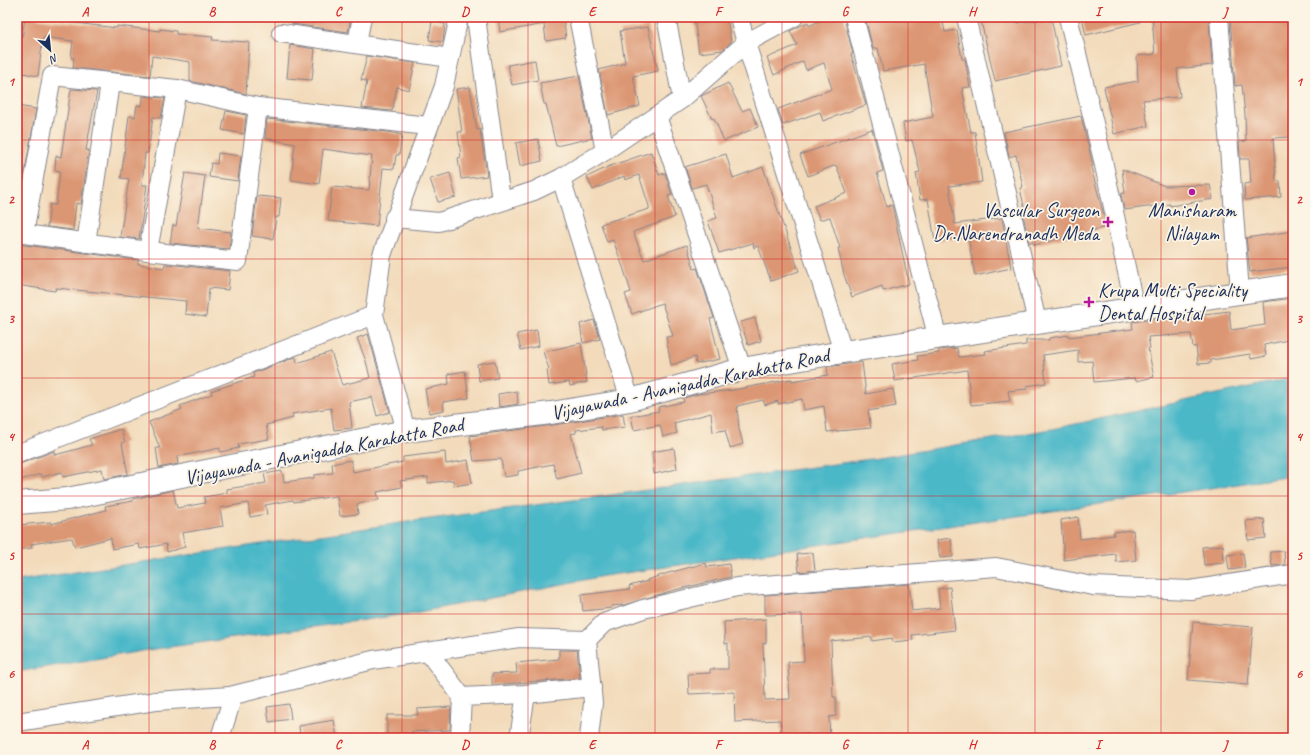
<svg xmlns="http://www.w3.org/2000/svg" width="1310" height="755" viewBox="0 0 1310 755" font-family="Caveat,sans-serif">
	<style>
		.water { fill: #4cb8c8; stroke: #347493 }
		.building { fill: #db9673 }
		.lines { fill: none; stroke-linecap: round; stroke-linejoin: round }
		.street-casing { stroke: #86848c; stroke-width: 20 }
		.primary-casing { stroke: #86848c; stroke-width: 24 }
		.street { stroke: #fff; stroke-width: 18 }
		.primary { stroke: #fff; stroke-width: 22 }
		.grid { fill: none; stroke: #d62828; stroke-width: 1; stroke-opacity: 0.55 }
		.poi-dot { fill: #b5179e; stroke: #fcf5e5; stroke-width: 1.5 }
		.labels { text-anchor: middle; dominant-baseline: central; stroke-width: 3.5; stroke-linejoin: round; paint-order: stroke }
		.poi-label { font-size: 20px; fill: #1b2f5e; stroke: #fcf5e5; text-anchor: end }
		.street-label { font-size: 20px; fill: #1b2f5e; stroke: #fcf5e5 }
		.neatline { fill: none; stroke: #d62828; stroke-width: 1.5 }
		.grid-label { font-size: 13px; text-anchor: middle; font-weight: bold; fill: #d62828 }
	</style>
	<rect width="100%" height="100%" fill="#fcf5e5"/>
	<filter id="ink" filterUnits="userSpaceOnUse"><feTurbulence type="fractalNoise" baseFrequency=".025" numOctaves="2"/><feDisplacementMap in="SourceGraphic" scale="8" xChannelSelector="R" yChannelSelector="G"/><feConvolveMatrix kernelMatrix="1 2 1 2 8 2 1 2 1" color-interpolation-filters="sRGB"/></filter>
	<filter id="wash" filterUnits="userSpaceOnUse"><feTurbulence type="fractalNoise" baseFrequency=".012" numOctaves="4" result="noise"/><feDisplacementMap in="SourceGraphic" scale="16" xChannelSelector="R" yChannelSelector="G"/><feGaussianBlur stdDeviation="0.9" result="paint"/><feColorMatrix in="noise" values="0 0 0 0 0 0 0 0 0 0 0 0 0 0 0 0 0 1.4 0 .05"/><feComposite in="paint" operator="in"/></filter>
	<g filter="url(#wash)">
		<rect width="100%" height="100%" fill="#f2daba"/>
		<polygon class="water" points="1293,378 1293,476 604,576 414,613 148,650 17,672 17,581 407,522 604,496 878,458 1052,429"/>
		<g id="blocks">
			<g class="building">
				<polygon points="25,17 117,28 117,26 160,31 160,29 176,31 176,34 213,37 212,40 249,42 246,94 190,81 190,62 152,56 150,76 73,68 74,58 71,58 73,41 43,37 38,76 17,72 17,36 22,37"/>
				<polygon points="293,17 351,17 348,32 292,24"/>
				<polygon points="498,17 563,17 566,38 546,41 544,24 500,32"/>
				<polygon points="694,17 727,17 731,42 723,50 699,53"/>
				<polygon points="827,17 844,17 853,54 851,54 866,105 823,121 820,112 783,125 778,109 832,89 824,63 806,70 803,61 774,75 767,58 797,45 790,31 808,22 809,26"/>
				<polygon points="865,17 942,17 945,32 957,30 962,59 965,59 970,87 962,88 971,132 975,132 982,182 949,186 955,224 1002,218 1011,268 975,276 968,237 935,241 928,199 920,200 916,173 920,172 912,140 906,141 903,123 933,117 924,64 883,71 878,48 873,49"/>
				<polygon points="980,17 1016,17 1018,23 1051,17 1061,66 995,81"/>
				<polygon points="1082,17 1139,17 1140,22 1086,35"/>
				<polygon points="1152,17 1209,17 1212,65 1177,69 1180,97 1143,100 1148,126 1114,134 1104,87 1138,81 1137,56 1155,54"/>
				<polygon points="1230,17 1293,17 1293,137 1273,138 1276,181 1280,181 1281,197 1245,200 1244,184 1251,183 1249,159 1240,159 1239,142 1246,141 1245,115 1242,85 1235,86"/>
				<polygon points="432,21 445,24 443,42 429,40"/>
				<polygon points="648,27 658,71 633,76 640,106 608,115 599,70 625,63 620,31"/>
				<polygon points="290,45 315,49 312,80 287,78"/>
				<polygon points="367,56 415,63 409,90 397,87 392,111 362,108 367,81 361,80"/>
				<polygon points="535,60 538,80 512,85 508,65"/>
				<polygon points="579,76 592,138 556,146 546,104 544,104 540,83"/>
				<polygon points="728,83 742,111 750,108 758,127 724,141 714,118 712,119 701,96"/>
				<polygon points="470,87 477,130 480,129 487,176 461,179 458,158 461,157 458,132 462,132 456,89"/>
				<polygon points="71,89 97,91 86,150 89,150 81,204 76,203 73,230 47,227 50,204 56,205 60,171 55,170 56,156 61,157"/>
				<polygon points="143,96 165,98 161,118 153,117 148,153 145,153 142,185 147,185 139,239 120,237 129,179 121,178 129,116 135,117 137,105 142,106"/>
				<polygon points="17,106 36,109 23,182 17,182"/>
				<polygon points="226,111 246,115 244,134 222,130"/>
				<polygon points="1081,116 1093,166 1091,167 1107,227 1034,245 1033,242 1029,243 1023,215 1026,215 1020,188 1023,187 1016,155 1009,157 1004,132"/>
				<polygon points="267,119 388,132 402,135 399,155 396,155 394,169 383,168 377,226 328,221 332,187 369,190 372,156 323,149 319,184 291,180 295,144 265,138"/>
				<polygon points="872,129 883,171 877,173 887,207 892,205 909,284 883,291 882,286 852,297 844,275 838,248 840,248 830,217 820,220 814,206 847,193 836,165 808,176 800,155"/>
				<polygon points="538,139 542,161 520,166 516,143"/>
				<polygon points="651,152 659,175 665,173 672,195 668,196 675,217 633,232 644,260 687,245 694,269 697,268 714,318 710,319 720,359 696,364 695,357 671,365 666,337 673,336 662,303 632,314 625,294 631,292 623,267 613,240 607,242 601,224 649,209 649,206 639,175 625,180 624,176 593,190 587,177 610,166"/>
				<polygon points="218,153 241,156 238,181 209,177 211,163 217,164"/>
				<polygon points="726,154 733,178 763,167 799,271 771,281 758,246 754,248 753,243 719,253 708,221 717,218 706,184 692,188 685,167"/>
				<polygon points="1122,169 1165,186 1210,185 1213,199 1170,206 1170,204 1124,210 1121,194 1125,193"/>
				<polygon points="185,173 205,176 198,228 231,232 229,249 170,243 173,225 176,226"/>
				<polygon points="450,173 456,197 438,202 430,179"/>
				<polygon points="257,196 281,198 279,217 276,217 273,239 252,236"/>
				<polygon points="1293,231 1293,267 1250,272 1246,238"/>
				<polygon points="17,244 138,260 138,264 164,268 165,264 167,264 230,271 228,290 209,288 206,317 185,314 186,301 56,288 55,291 17,285"/>
				<polygon points="1293,298 1293,336 1287,337 1288,340 1264,345 1266,356 1251,359 1250,354 1211,360 1211,363 1198,364 1196,346 1193,347 1191,334 1148,337 1150,348 1148,349 1154,377 1136,381 1135,378 1094,382 1092,361 1078,362 1078,350 1043,355 1046,383 1026,386 1027,389 1008,391 1010,401 971,405 967,370 895,381 892,364 918,360 917,356 939,353 939,350 957,348 959,357 986,354 985,351 1026,345 1026,340 1049,340 1049,338 1069,335 1069,337 1133,329 1132,322 1205,312 1205,314 1229,311 1231,330 1265,325 1263,302"/>
				<polygon points="755,318 761,341 748,345 741,322"/>
				<polygon points="594,320 600,339 583,343 580,324"/>
				<polygon points="537,330 539,346 521,350 517,334"/>
				<polygon points="368,334 390,412 377,416 372,397 349,402 352,428 334,430 331,408 292,414 293,418 266,425 269,439 238,444 239,448 220,452 220,448 177,457 178,464 159,468 156,448 160,448 149,422 182,409 180,406 212,394 211,391 254,377 253,373 296,357 297,363 331,352 342,385 370,378 366,361 357,338"/>
				<polygon points="581,343 587,382 570,386 569,382 549,385 547,370 549,369 543,352"/>
				<polygon points="495,361 498,378 479,381 477,364"/>
				<polygon points="862,362 866,394 893,389 896,406 868,411 871,428 827,432 824,406 804,410 802,399 778,404 778,401 765,405 763,400 737,406 739,429 743,444 730,448 725,430 713,432 711,413 674,423 677,433 663,437 660,425 634,430 631,416 659,411 658,407 684,402 683,398 699,394 733,390 792,379 792,381 828,375 827,367"/>
				<polygon points="465,371 469,398 443,402 444,410 429,413 425,389 449,384 448,374"/>
				<polygon points="517,391 518,404 499,407 498,394"/>
				<polygon points="623,414 625,427 602,430 602,427 576,430 576,433 571,434 581,473 557,479 553,464 518,471 518,475 504,477 501,459 474,461 470,436 553,425"/>
				<polygon points="121,429 125,442 122,443 128,474 104,479 102,469 63,477 62,472 42,477 41,474 17,481 17,465 54,451 55,455 92,445 89,439"/>
				<polygon points="674,448 677,469 654,474 652,452"/>
				<polygon points="445,452 446,464 468,460 472,483 454,486 453,480 428,483 428,477 400,481 402,487 377,492 379,500 357,504 358,514 340,516 337,496 294,502 293,500 265,505 267,514 250,517 248,503 220,508 223,526 182,533 185,547 167,552 166,544 140,549 139,544 112,549 111,538 75,547 72,538 31,544 32,548 17,550 17,525 51,522 51,524 106,510 105,506 133,501 133,499 173,490 177,508 205,503 204,497 227,493 227,489 266,483 264,474 282,471 284,482 314,478 314,475 333,473 332,464 351,460 353,472 403,462 403,457"/>
				<polygon points="1078,517 1080,539 1114,535 1113,532 1133,530 1136,560 1116,562 1116,554 1064,560 1061,520"/>
				<polygon points="1264,519 1266,538 1248,540 1246,521"/>
				<polygon points="951,538 953,557 940,558 937,540"/>
				<polygon points="1223,545 1224,563 1204,565 1202,547"/>
				<polygon points="1284,551 1285,565 1272,566 1270,552"/>
				<polygon points="813,553 815,570 799,572 797,554"/>
				<polygon points="1243,553 1245,568 1229,570 1227,555"/>
				<polygon points="706,563 707,567 729,564 731,577 674,590 624,605 611,606 612,608 583,611 581,595 630,589 629,586 648,581 647,580 668,573"/>
				<polygon points="909,584 912,611 940,608 938,589 950,587 955,630 912,635 913,640 893,642 892,638 872,641 872,637 831,641 833,697 836,697 836,716 829,717 830,738 809,738 809,734 781,735 780,720 735,722 734,692 689,694 688,674 710,673 710,669 728,669 728,643 725,644 724,622 766,619 766,643 763,643 765,700 790,699 788,662 804,661 802,614 765,615 765,595"/>
				<polygon points="1193,622 1253,627 1248,685 1188,680"/>
				<polygon points="559,650 577,650 580,678 492,685 492,674 517,673 516,663 559,659"/>
				<polygon points="289,704 291,719 269,722 267,707"/>
				<polygon points="451,707 450,730 411,732 411,738 387,738 387,715 418,715 417,709"/>
				<polygon points="334,720 337,738 300,738 299,726"/>
			</g>
		</g>
	</g>
	<g filter="url(#ink)">
		<use href="#blocks" fill-opacity="0" stroke="#86848c" stroke-width="1"/>
		<g class="lines">
			<g class="street-casing">
				<g id="street">
					<polyline points="476,17 501,200"/>
					<polyline points="578,17 605,151"/>
					<polyline points="666,17 682,99"/>
					<polyline points="739,17 746,43 794,17"/>
					<polyline points="854,17 938,339"/>
					<polyline points="966,17 1037,322"/>
					<polyline points="1068,17 1102,156 1135,309"/>
					<polyline points="1219,17 1240,292"/>
					<polyline points="281,33 450,58"/>
					<polyline points="357,43 362,17"/>
					<polyline points="657,116 742,369"/>
					<polyline points="561,178 630,400"/>
					<polyline points="394,218 439,222 534,191 561,178 605,151 682,99 746,43 843,352"/>
					<polyline points="17,233 148,251 238,261 258,107"/>
					<polyline points="24,234 52,76 177,89 258,107 428,126"/>
					<polyline points="86,243 110,83"/>
					<polyline points="148,251 177,89"/>
					<polyline points="406,431 374,315 382,255 444,86 459,17"/>
					<polyline points="17,454 374,315"/>
					<polyline points="587,640 593,703 589,738"/>
					<polyline points="428,652 462,697"/>
					<polyline points="17,722 156,701 230,696 373,660 519,638 587,640 604,623 643,609 737,587 996,567 1093,586 1190,590 1293,574"/>
					<polyline points="220,738 230,706 230,696"/>
					<polyline points="460,738 462,697 526,694 592,687"/>
					<polyline points="519,738 526,694"/>
				</g>
			</g>
			<g class="primary-casing">
				<polyline id="primary" points="17,503 67,499 406,431 551,413 630,400 742,369 843,352 1293,285"/>
			</g>
			<use href="#street" class="street"/>
			<use href="#primary" class="primary"/>
		</g>
	</g>
	<path class="grid" d="M149 17V738M275 17V738M402 17V738M528 17V738M655 17V738M782 17V738M908 17V738M1035 17V738M1161 17V738M17 140H1293M17 259H1293M17 378H1293M17 496H1293M17 614H1293"/>
	<g class="poi-dot">
		<circle cx="1192" cy="192" r="4"/>
		<path d="M1106 216h4v4h4v4h-4v4h-4v-4h-4v-4h4z"/>
		<path d="M1087 296h4v4h4v4h-4v4h-4v-4h-4v-4h4z"/>
	</g>
	<g class="labels">
		<g class="poi-label">
			<text x="1099" y="210">Vascular Surgeon<tspan x="1099" dy="23">Dr.Narendranadh Meda</tspan></text>
			<text x="1192" y="210" text-anchor="middle">Manisharam<tspan x="1192" dy="23">Nilayam</tspan></text>
			<text x="1098" y="290" text-anchor="start">Krupa Multi Speciality<tspan x="1098" dy="23">Dental Hospital</tspan></text>
		</g>
		<g class="street-label">
			<text transform="translate(690 384) rotate(-12)">Vijayawada - Avanigadda Karakatta Road</text>
			<text transform="translate(324 451) rotate(-11)">Vijayawada - Avanigadda Karakatta Road</text>
		</g>
	</g>
	<rect width="1310" height="755" fill="none" stroke="#fcf5e5" stroke-width="44"/>
	<g transform="translate(50 50) rotate(153)" stroke="#fcf5e5" stroke-width="3" paint-order="stroke">
	<path d="M0-3L7 15L0 10L-7 15Z" fill="#1b2f5e"/>
	<text y="-6" font-size="11" font-weight="bold" text-anchor="middle" fill="#1b2f5e">N</text>
	</g>
	<rect x="22" y="22" width="1266" height="711" class="neatline"/>
	<g class="grid-label">
		<text x="85" y="16">A</text>
		<text x="212" y="16">B</text>
		<text x="338" y="16">C</text>
		<text x="465" y="16">D</text>
		<text x="592" y="16">E</text>
		<text x="718" y="16">F</text>
		<text x="845" y="16">G</text>
		<text x="972" y="16">H</text>
		<text x="1098" y="16">I</text>
		<text x="1225" y="16">J</text>
		<text x="11" y="86">1</text>
		<text x="1299" y="86">1</text>
		<text x="11" y="204">2</text>
		<text x="1299" y="204">2</text>
		<text x="11" y="323">3</text>
		<text x="1299" y="323">3</text>
		<text x="11" y="441">4</text>
		<text x="1299" y="441">4</text>
		<text x="11" y="560">5</text>
		<text x="1299" y="560">5</text>
		<text x="11" y="678">6</text>
		<text x="1299" y="678">6</text>
		<text x="85" y="749">A</text>
		<text x="212" y="749">B</text>
		<text x="338" y="749">C</text>
		<text x="465" y="749">D</text>
		<text x="592" y="749">E</text>
		<text x="718" y="749">F</text>
		<text x="845" y="749">G</text>
		<text x="972" y="749">H</text>
		<text x="1098" y="749">I</text>
		<text x="1225" y="749">J</text>
	</g>
</svg>
